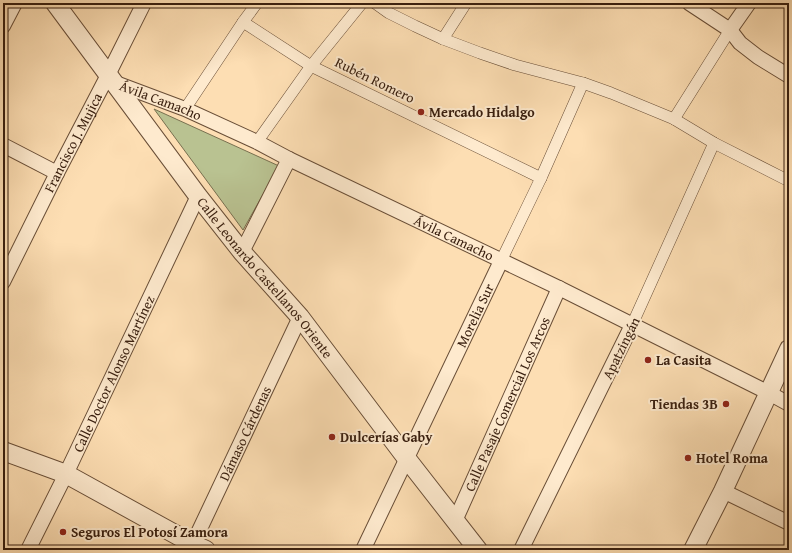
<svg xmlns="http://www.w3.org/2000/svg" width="792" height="553" viewBox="0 0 792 553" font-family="'Gentium Book Plus',serif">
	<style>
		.green { fill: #b9c291; stroke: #787050 }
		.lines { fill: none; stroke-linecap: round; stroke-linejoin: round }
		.pedestrian-casing { stroke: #694e37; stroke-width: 12 }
		.minor-casing { stroke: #694e37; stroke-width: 16 }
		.tertiary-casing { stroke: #694e37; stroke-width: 20 }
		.pedestrian { stroke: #feeace; stroke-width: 11 }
		.minor { stroke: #feeace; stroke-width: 14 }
		.tertiary { stroke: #feeace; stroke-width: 18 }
		.poi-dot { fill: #8f2418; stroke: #feeace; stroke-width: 1.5 }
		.labels { text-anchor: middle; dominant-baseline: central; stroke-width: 4; stroke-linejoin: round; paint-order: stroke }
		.street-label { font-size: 14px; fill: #381e0e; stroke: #feeace }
		.poi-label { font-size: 14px; font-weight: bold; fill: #381e0e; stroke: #feeace; text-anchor: start }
	</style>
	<rect width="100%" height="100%" fill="#fddeb3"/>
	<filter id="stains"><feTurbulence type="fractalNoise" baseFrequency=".005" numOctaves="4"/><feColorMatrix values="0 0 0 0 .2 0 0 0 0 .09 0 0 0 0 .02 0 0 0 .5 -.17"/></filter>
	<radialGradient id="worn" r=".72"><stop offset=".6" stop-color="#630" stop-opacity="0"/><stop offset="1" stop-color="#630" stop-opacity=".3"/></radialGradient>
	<polygon class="green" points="154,109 279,166 243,230"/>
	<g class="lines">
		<g class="pedestrian-casing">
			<g id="pedestrian">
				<polyline points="375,3 389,13 415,26 443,39 480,53 515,65 583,83 611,93 674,119 714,143 789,181"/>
				<polyline points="243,22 311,66 541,178"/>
				<polyline points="443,39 466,3"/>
				<polyline points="185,109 243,22 257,3"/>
				<polyline points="674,119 730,30"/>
				<polyline points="257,142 311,66 362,3"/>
				<polyline points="501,261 541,178 583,83"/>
				<polyline points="632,325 714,143"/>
			</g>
		</g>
		<g class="minor-casing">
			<g id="minor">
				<polyline points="689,3 730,30 740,43 758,57 789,76"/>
				<polyline points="3,26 15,3"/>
				<polyline points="730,30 749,3"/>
				<path id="s1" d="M113 82 185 109 257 142 289 159 559 288 769 393 789 404"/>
				<polyline points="3,145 57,173"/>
				<polyline points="242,252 289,159"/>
				<path id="s2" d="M3 282 57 173 108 75 144 3"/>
				<polyline points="723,491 789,523"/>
				<path id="s3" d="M455 521 559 288"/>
				<path id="s4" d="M28 550 66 474 198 196"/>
				<path id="s5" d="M190 550 300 317"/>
				<path id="s6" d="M363 550 501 261"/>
				<polyline points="521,550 632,325"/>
			</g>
		</g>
		<g class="tertiary-casing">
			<g id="tertiary">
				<path id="s7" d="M55 3 198 196 242 252 300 317 407 459 478 550"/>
				<polyline points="3,451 66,474 193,544 206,550"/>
				<polyline points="693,550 723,491 789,349"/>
			</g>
		</g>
		<use href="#pedestrian" class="pedestrian"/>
		<use href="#minor" class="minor"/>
		<use href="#tertiary" class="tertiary"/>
	</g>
	<g class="poi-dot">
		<circle cx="421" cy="112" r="4"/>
		<circle cx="648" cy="360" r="4"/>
		<circle cx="726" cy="404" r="4"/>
		<circle cx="332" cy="437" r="4"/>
		<circle cx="688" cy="458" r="4"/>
		<circle cx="63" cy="532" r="4"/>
	</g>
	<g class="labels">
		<g class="street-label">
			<text transform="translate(375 80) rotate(26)">Rubén Romero</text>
			<text stroke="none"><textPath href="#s1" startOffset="51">Ávila Camacho</textPath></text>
			<text stroke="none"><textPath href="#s2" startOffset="156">Francisco J. Mujica</textPath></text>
			<text stroke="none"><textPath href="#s1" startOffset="375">Ávila Camacho</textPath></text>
			<text stroke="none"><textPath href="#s7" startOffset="346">Calle Leonardo Castellanos Oriente</textPath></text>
			<text stroke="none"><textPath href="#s6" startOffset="260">Morelia Sur</textPath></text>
			<text transform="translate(621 348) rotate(-64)">Apatzingán</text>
			<text stroke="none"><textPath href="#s4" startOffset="196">Calle Doctor Alonso Martínez</textPath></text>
			<text stroke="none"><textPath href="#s3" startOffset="128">Calle Pasaje Comercial Los Arcos</textPath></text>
			<text stroke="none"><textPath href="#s5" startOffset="129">Dámaso Cárdenas</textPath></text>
		</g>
		<g class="poi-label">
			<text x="429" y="112">Mercado Hidalgo</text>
			<text x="656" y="360">La Casita</text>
			<text x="718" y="404" text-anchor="end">Tiendas 3B</text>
			<text x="340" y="437">Dulcerías Gaby</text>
			<text x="696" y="458">Hotel Roma</text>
			<text x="71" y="532">Seguros El Potosí Zamora</text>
		</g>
	</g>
	<rect width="792" height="553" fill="none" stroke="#fddeb3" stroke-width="16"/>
	<rect x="4" y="4" width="784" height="545" fill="none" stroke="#381e0e" stroke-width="2"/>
	<rect x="8" y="8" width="776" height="537" fill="none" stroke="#381e0e"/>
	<rect width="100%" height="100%" filter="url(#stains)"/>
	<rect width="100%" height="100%" fill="url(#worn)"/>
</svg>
